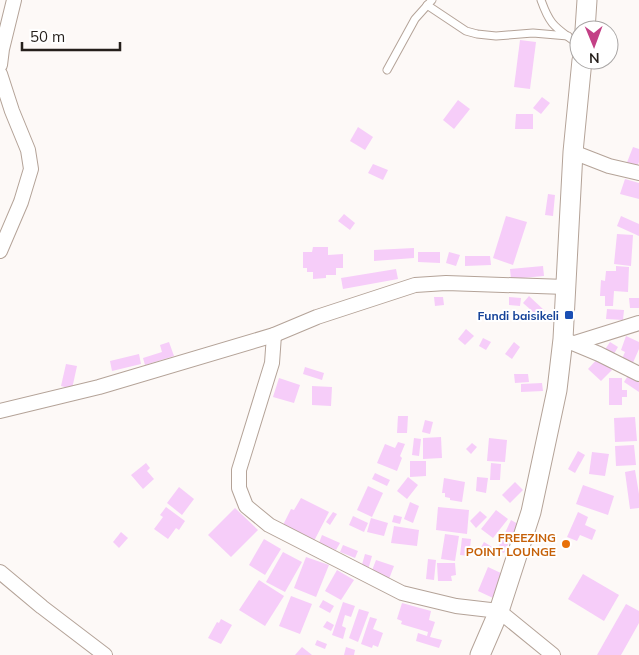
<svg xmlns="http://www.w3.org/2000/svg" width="639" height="655" viewBox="0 0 639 655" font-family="Mulish,sans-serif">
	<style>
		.building { fill: #f6cdf9 }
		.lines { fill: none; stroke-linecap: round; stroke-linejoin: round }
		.lane-casing { stroke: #b4a398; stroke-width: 9 }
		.street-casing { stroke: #b4a398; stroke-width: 16 }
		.secondary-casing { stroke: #b4a398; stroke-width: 21 }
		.lane { stroke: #fff; stroke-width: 7 }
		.street { stroke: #fff; stroke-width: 14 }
		.secondary { stroke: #fff; stroke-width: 19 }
		.transit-dot { fill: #1a4fb4; stroke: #fff; stroke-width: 2 }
		.food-dot { fill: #e8710a; stroke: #fff; stroke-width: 2 }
		.labels { text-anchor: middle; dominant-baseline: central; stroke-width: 4; stroke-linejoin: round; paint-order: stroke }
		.transit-label { font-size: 12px; font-weight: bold; fill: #164399; stroke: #fff; text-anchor: end }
		.food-label { font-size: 12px; font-weight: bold; fill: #c56008; stroke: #fff; text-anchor: end }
	</style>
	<rect width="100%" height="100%" fill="#fdf9f7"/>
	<g class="building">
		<polygon points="520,40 536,42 530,89 514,87"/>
		<polygon points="542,97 550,103 541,114 533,108"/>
		<polygon points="458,100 470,109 454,129 443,120"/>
		<polygon points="516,114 533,114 533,129 515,129"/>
		<polygon points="358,127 373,137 365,150 350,141"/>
		<polygon points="633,147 639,149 639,162 636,169 626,165"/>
		<polygon points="373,164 388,170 383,180 368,173"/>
		<polygon points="625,179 639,183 639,199 620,194"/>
		<polygon points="548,194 555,195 553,216 545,215"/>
		<polygon points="344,214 355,223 350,230 338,221"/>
		<polygon points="506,216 527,222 513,265 493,258"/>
		<polygon points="621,216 639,224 639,236 617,226"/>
		<polygon points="617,234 633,235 631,266 614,264"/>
		<polygon points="313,247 328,247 328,255 343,254 343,268 336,268 336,275 326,275 326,278 313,279 313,272 307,272 307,268 303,268 303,252 312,252"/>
		<polygon points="414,248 414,258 374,261 374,250"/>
		<polygon points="418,252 440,252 440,263 418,262"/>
		<polygon points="449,252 460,255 456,266 446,263"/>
		<polygon points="465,256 490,256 491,265 465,266"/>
		<polygon points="543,266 544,276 511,279 510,269"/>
		<polygon points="616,266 629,267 628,292 614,291 613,306 605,306 605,296 600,296 601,280 605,281 606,271 616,271"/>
		<polygon points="396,269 398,279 343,289 341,278"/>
		<polygon points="529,296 545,311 539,317 523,303"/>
		<polygon points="434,297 443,297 444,305 435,306"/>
		<polygon points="509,297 521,298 520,306 509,305"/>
		<polygon points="629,298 639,298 639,308 630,308"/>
		<polygon points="607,309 624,310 623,320 606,319"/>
		<polygon points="466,329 474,336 465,345 458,339"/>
		<polygon points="626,336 639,342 639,349 632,365 621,361 625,352 621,350"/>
		<polygon points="483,338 491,342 486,350 479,346"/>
		<polygon points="169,342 174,356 145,365 143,358 162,352 160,345"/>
		<polygon points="514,342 520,347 512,359 505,354"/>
		<polygon points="610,342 618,347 612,357 604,351"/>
		<polygon points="139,354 141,364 112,371 110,361"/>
		<polygon points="599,357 612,370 601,381 588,369"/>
		<polygon points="66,364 77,366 72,389 61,386"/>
		<polygon points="305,367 324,373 322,380 303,374"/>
		<polygon points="514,374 528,374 529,382 515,383"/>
		<polygon points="629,374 639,380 639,392 624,382"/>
		<polygon points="279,378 300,385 294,403 273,397"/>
		<polygon points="609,378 622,378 622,390 627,390 627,397 622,397 622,405 609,405"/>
		<polygon points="542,383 543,391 521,392 521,384"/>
		<polygon points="312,386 332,387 331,406 312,405"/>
		<polygon points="398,416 408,416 407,433 397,433"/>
		<polygon points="635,417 637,441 615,442 614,418"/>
		<polygon points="425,420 433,422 430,434 422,432"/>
		<polygon points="441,437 442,458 423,459 423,438"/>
		<polygon points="414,438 421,439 419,456 412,455"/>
		<polygon points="489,438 507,440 505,462 487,461"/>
		<polygon points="398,442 405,444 400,456 402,458 397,471 377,463 385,444 395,448"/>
		<polygon points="472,443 477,447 471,454 466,449"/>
		<polygon points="634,445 636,465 616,466 615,446"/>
		<polygon points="578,451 585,455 575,473 568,469"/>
		<polygon points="592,452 609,454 605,476 589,474"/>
		<polygon points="410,461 426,461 426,476 410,477"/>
		<polygon points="146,463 150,468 147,471 154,479 143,489 131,475"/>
		<polygon points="491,463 501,464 500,480 490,480"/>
		<polygon points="635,470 639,494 639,508 630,509 625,472"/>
		<polygon points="375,473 390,480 387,486 372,479"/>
		<polygon points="408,477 418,485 407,499 397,491"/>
		<polygon points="477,477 488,478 486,493 476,491"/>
		<polygon points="444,478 465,482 462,502 450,500 450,498 445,497 445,493 442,493"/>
		<polygon points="515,482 523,490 510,503 502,495"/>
		<polygon points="583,485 614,496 608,515 576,504"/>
		<polygon points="368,486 383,493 372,517 357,510"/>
		<polygon points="179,487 194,499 182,515 167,503"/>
		<polygon points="301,498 329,512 314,541 283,525 291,509 294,510"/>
		<polygon points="410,502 419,506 413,523 404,519"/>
		<polygon points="166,507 185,521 179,530 176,528 168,539 154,529 163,517 160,515"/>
		<polygon points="438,507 469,510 467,534 436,530"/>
		<polygon points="235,508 258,530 231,557 208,535"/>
		<polygon points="496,510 508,519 493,538 481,529"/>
		<polygon points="480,511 487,517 476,528 470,521"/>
		<polygon points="333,512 337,514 330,525 326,522"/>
		<polygon points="578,512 588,517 585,525 596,530 592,540 580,535 577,541 567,537"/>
		<polygon points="394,515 402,517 400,524 392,522"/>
		<polygon points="353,516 368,523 364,532 349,525"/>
		<polygon points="371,518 388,523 384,536 367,532"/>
		<polygon points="511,520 518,524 504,553 497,550"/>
		<polygon points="394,526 419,530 417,546 391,543"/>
		<polygon points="121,532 128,538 119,548 113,542"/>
		<polygon points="445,534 459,536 455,561 441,559"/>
		<polygon points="322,535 340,543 336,550 319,543"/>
		<polygon points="462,538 471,539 469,556 460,555"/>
		<polygon points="264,539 281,549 265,575 249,565"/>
		<polygon points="484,542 497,550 493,557 480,549"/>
		<polygon points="343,545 358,551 355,558 340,552"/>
		<polygon points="283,552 302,562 285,592 266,582"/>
		<polygon points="365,554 372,556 368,570 361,568"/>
		<polygon points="306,557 329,565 316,597 294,588"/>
		<polygon points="428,559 436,560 434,580 426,579"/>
		<polygon points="376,560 394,566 389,579 371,573"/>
		<polygon points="437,563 455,563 456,575 451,576 452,581 438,581"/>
		<polygon points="488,567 503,574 493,598 478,591"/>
		<polygon points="337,570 354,580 341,600 325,591"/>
		<polygon points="583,574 619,595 604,621 568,599"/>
		<polygon points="259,580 284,596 265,626 239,610"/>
		<polygon points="291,596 312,604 300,634 279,626"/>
		<polygon points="323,600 334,606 330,613 319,607"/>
		<polygon points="343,602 355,606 351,617 345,615 342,626 346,628 343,639 332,635"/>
		<polygon points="402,603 431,611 429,620 435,622 430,637 442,640 439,648 416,641 418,633 427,636 428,632 401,624 402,621 397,619"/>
		<polygon points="626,604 639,611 639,623 621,655 597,655"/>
		<polygon points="359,609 369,612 358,642 349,638"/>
		<polygon points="370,617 377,619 373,629 383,633 378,647 373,645 372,648 361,644"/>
		<polygon points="221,619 232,625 221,644 208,638 217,622 219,623"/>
		<polygon points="327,621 334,625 331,631 323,627"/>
		<polygon points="317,640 327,644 325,649 315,645"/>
		<polygon points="302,647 312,655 295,655"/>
		<polygon points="346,647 355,650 354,655 344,655"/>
	</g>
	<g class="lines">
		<g class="lane-casing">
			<g id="lane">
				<path d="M541 0C551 28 556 27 579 45"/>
				<polyline points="427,5 466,31 477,34 496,36 533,33 568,36"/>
				<polyline points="387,70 415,19 432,0"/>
			</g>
		</g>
		<g class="street-casing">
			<g id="street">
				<polyline points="0,65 2,49 14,0"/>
				<polyline points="0,74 12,111 28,150 31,169 21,202 0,251"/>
				<polyline points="573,152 609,166 639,173"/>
				<polyline points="274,335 272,363 239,470 239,488 246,506 269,525 402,593 456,606 499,611 553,655"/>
				<polyline points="563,339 599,354 639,374"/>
				<polyline points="575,343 639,323"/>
				<polyline points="0,411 99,387 274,335 317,317 415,285 446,283 566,287"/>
				<polyline points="0,572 42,607 105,655"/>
			</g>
		</g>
		<g class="secondary-casing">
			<g id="secondary">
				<polyline points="585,30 587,0"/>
				<polyline points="480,655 499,611 531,512 557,390 563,339 573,152 582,60"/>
			</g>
		</g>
		<use href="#lane" class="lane"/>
		<use href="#street" class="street"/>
		<use href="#secondary" class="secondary"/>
	</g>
	<rect class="transit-dot" x="564" y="310" width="10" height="10" rx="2.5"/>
	<circle class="food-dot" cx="566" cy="544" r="5"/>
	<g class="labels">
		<g class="transit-label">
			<text x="559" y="315">Fundi baisikeli</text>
		</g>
		<g class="food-label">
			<text x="556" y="537">FREEZING<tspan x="556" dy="14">POINT LOUNGE</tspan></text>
		</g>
	</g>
	<g transform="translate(594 45) rotate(179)"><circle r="24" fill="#ffffff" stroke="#a8a5a4"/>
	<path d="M0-4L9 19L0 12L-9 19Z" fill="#c34086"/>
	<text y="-8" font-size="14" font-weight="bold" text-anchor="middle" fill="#251f1b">N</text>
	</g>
	<path d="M22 42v8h98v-8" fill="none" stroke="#251f1b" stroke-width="2.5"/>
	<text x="30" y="42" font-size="15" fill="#251f1b" stroke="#ffffff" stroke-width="4" paint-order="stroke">50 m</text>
</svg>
